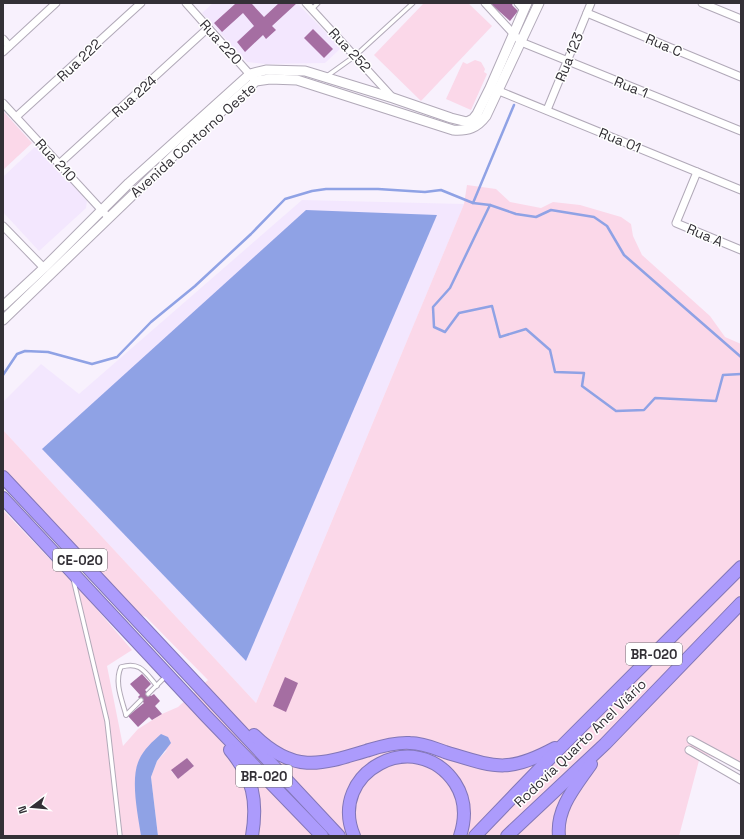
<svg xmlns="http://www.w3.org/2000/svg" width="744" height="839" viewBox="0 0 744 839" font-family="'Space Grotesk',sans-serif">
	<style>
		.built { fill: #f3e7fe }
		.green { fill: #fbd8e9; fill-rule: evenodd }
		.water { fill: #8fa2e5 }
		.lines { fill: none; stroke-linecap: round; stroke-linejoin: round }
		.stream { stroke: #8fa2e5; stroke-width: 2.5 }
		.building { fill: #a56ea2 }
		.lane-casing { stroke: #b1a9b8; stroke-width: 5.5 }
		.street-casing { stroke: #b1a9b8; stroke-width: 9 }
		.secondary-casing { stroke: #b1a9b8; stroke-width: 11 }
		.highway-casing { stroke: #8276b7; stroke-width: 14 }
		.lane { stroke: #fff; stroke-width: 3.5 }
		.street { stroke: #fff; stroke-width: 7 }
		.secondary { stroke: #fff; stroke-width: 9 }
		.highway { stroke: #ac9bfc; stroke-width: 12 }
		.labels { text-anchor: middle; dominant-baseline: central; stroke-width: 3; stroke-linejoin: round; paint-order: stroke }
		.shield { fill: #fff; stroke: #706e72; stroke-width: 1 }
		.shield-label { font-size: 13px; font-weight: bold; fill: #333036 }
		.street-label { font-size: 14px; fill: #333036; stroke: #fff }
	</style>
	<rect width="100%" height="100%" fill="#f8f1fd"/>
	<g class="built">
		<polygon points="213,3 297,3 341,48 325,63 265,64 247,62 202,13"/>
		<polygon points="36,146 87,201 86,208 39,251 3,212 3,177"/>
		<polygon points="302,200 464,204 256,703 3,430 3,402 41,364 79,394"/>
	</g>
	<g class="green">
		<polygon points="424,3 468,3 492,26 421,101 374,55"/>
		<polygon points="475,60 481,62 485,69 484,72 487,74 471,110 446,99 463,62 467,64"/>
		<polygon points="3,111 32,143 3,170"/>
		<path d="M467 185 496 189 510 202 541 208 553 202 580 205 621 217 631 224 633 236 642 255 710 316 725 337 741 344V767L701 753 679 836H158L151 777 157 761 167 750 139 761 136 779 141 836H3V510L88 599 132 650 107 666 123 746 138 729 162 714 178 707 208 680 146 617 139 614 3 469V430L256 703 464 204ZM187 758 194 766 178 779 171 771Z"/>
	</g>
	<g class="water">
		<polygon points="306,210 437,215 246,661 42,449"/>
		<path d="M161 734 168 737 171 743 157 761 151 777 158 836H141C138 815 130 779 139 760 144 749 152 742 161 734Z"/>
	</g>
	<g class="lines">
		<g class="stream">
			<polyline points="473,203 514,105"/>
			<polyline points="490,205 450,288 433,307 434,327 445,332 459,313 492,306 500,337 526,329 550,350 555,372 584,373 582,386 616,411 644,410 655,398 716,401 723,375 741,374"/>
			<polyline points="3,375 17,354 25,351 48,352 92,364 117,357 151,322 195,286 251,234 285,199 312,191 326,189 378,189 425,192 441,190 473,203 490,205 516,214 536,217 551,210 594,217 607,226 624,255 741,357"/>
		</g>
	</g>
	<g class="building">
		<polygon points="234,3 253,3 252,4 264,17 279,3 297,3 272,26 276,30 266,39 263,35 245,52 237,42 254,26 243,13 222,32 214,23 235,4"/>
		<polygon points="490,3 513,3 512,5 518,11 510,21"/>
		<polygon points="313,29 333,49 324,58 304,38"/>
		<polygon points="142,674 151,684 145,690 151,696 154,694 160,701 155,706 162,714 152,720 149,717 138,727 128,716 144,703 138,697 140,695 130,684"/>
		<polygon points="285,677 298,683 286,712 273,706"/>
		<polygon points="187,758 194,766 178,779 171,770"/>
	</g>
	<g class="lines">
		<g class="lane-casing">
			<g id="lane">
				<polyline points="312,9 318,3"/>
				<polyline points="327,76 355,56 413,3"/>
				<polyline points="73,578 107,721 120,836"/>
				<polyline points="148,694 166,676"/>
				<path d="M126 715C122 700 114 682 121 667 140 661 145 672 157 686"/>
				<polyline points="126,715 141,700"/>
			</g>
		</g>
		<g class="street-casing">
			<g id="street">
				<polyline points="186,3 253,78"/>
				<polyline points="306,3 393,98"/>
				<polyline points="485,3 521,42 741,131"/>
				<polyline points="518,3 524,10"/>
				<polyline points="702,3 741,19"/>
				<polyline points="587,13 741,77"/>
				<polyline points="3,39 9,46"/>
				<polyline points="3,52 56,3"/>
				<polyline points="499,91 741,190"/>
				<polyline points="3,103 108,217"/>
				<polyline points="547,110 591,3"/>
				<polyline points="16,117 141,3"/>
				<polyline points="59,164 208,28"/>
				<polyline points="697,172 676,223 741,250"/>
				<polyline points="3,226 44,268"/>
				<polyline points="691,740 741,767"/>
				<polyline points="689,750 741,780"/>
			</g>
		</g>
		<g class="secondary-casing">
			<g id="secondary">
				<polyline points="3,306 44,268 129,183 250,74 266,70 305,71 393,98 451,118 467,122 473,119 477,114 490,88 527,3"/>
				<path d="M3 320 199 131 256 81 270 79 297 80 453 130C468 131 477 128 486 116L539 3"/>
			</g>
		</g>
		<g class="highway-casing">
			<g id="highway">
				<polyline points="3,477 339,836"/>
				<polyline points="3,498 206,716 322,836"/>
				<path d="M254 735C294 774 320 765 369 750 382 746 396 742 410 743 423 743 434 748 445 752 495 767 507 774 555 748"/>
				<path d="M230 750C253 778 258 800 252 836"/>
				<path d="M354 836C327 772 416 725 455 783 466 800 466 818 460 836"/>
				<polyline points="475,836 552,756 741,567"/>
				<polyline points="507,836 605,744 741,603"/>
				<path d="M559 836C556 808 576 786 591 764"/>
			</g>
		</g>
		<use href="#lane" class="lane"/>
		<use href="#street" class="street"/>
		<use href="#secondary" class="secondary"/>
		<use href="#highway" class="highway"/>
	</g>
	<g class="labels">
		<g class="shield">
			<rect x="53" y="549" width="54" height="22" rx="3"/>
			<rect x="626" y="643" width="56" height="22" rx="3"/>
			<rect x="236" y="765" width="56" height="22" rx="3"/>
		</g>
		<g class="shield-label">
			<text x="80" y="560">CE-020</text>
			<text x="654" y="654">BR-020</text>
			<text x="264" y="776">BR-020</text>
		</g>
		<g class="street-label">
			<text transform="translate(221 42) rotate(48)">Rua 220</text>
			<text transform="translate(664 45) rotate(23)">Rua C</text>
			<text transform="translate(350 50) rotate(47)">Rua 252</text>
			<text transform="translate(569 57) rotate(-68)">Rua 123</text>
			<text transform="translate(79 60) rotate(-43)">Rua 222</text>
			<text transform="translate(631 87) rotate(22)">Rua 1</text>
			<text transform="translate(134 96) rotate(-42)">Rua 224</text>
			<text transform="translate(193 140) rotate(-42)">Avenida Contorno Oeste</text>
			<text transform="translate(620 140) rotate(22)">Rua 01</text>
			<text transform="translate(56 160) rotate(47)">Rua 210</text>
			<text transform="translate(705 235) rotate(23)">Rua A</text>
			<text transform="translate(580 743) rotate(-44)">Rodovia Quarto Anel Viário</text>
		</g>
	</g>
	<rect width="744" height="839" fill="none" stroke="#333036" stroke-width="8"/>
	<g transform="translate(32 807) rotate(254)" stroke="#ffffff" stroke-width="3" paint-order="stroke">
	<path d="M0-3L7 15L0 10L-7 15Z" fill="#333036"/>
	<text y="-6" font-size="11" font-weight="bold" text-anchor="middle" fill="#333036">N</text>
	</g>
</svg>
